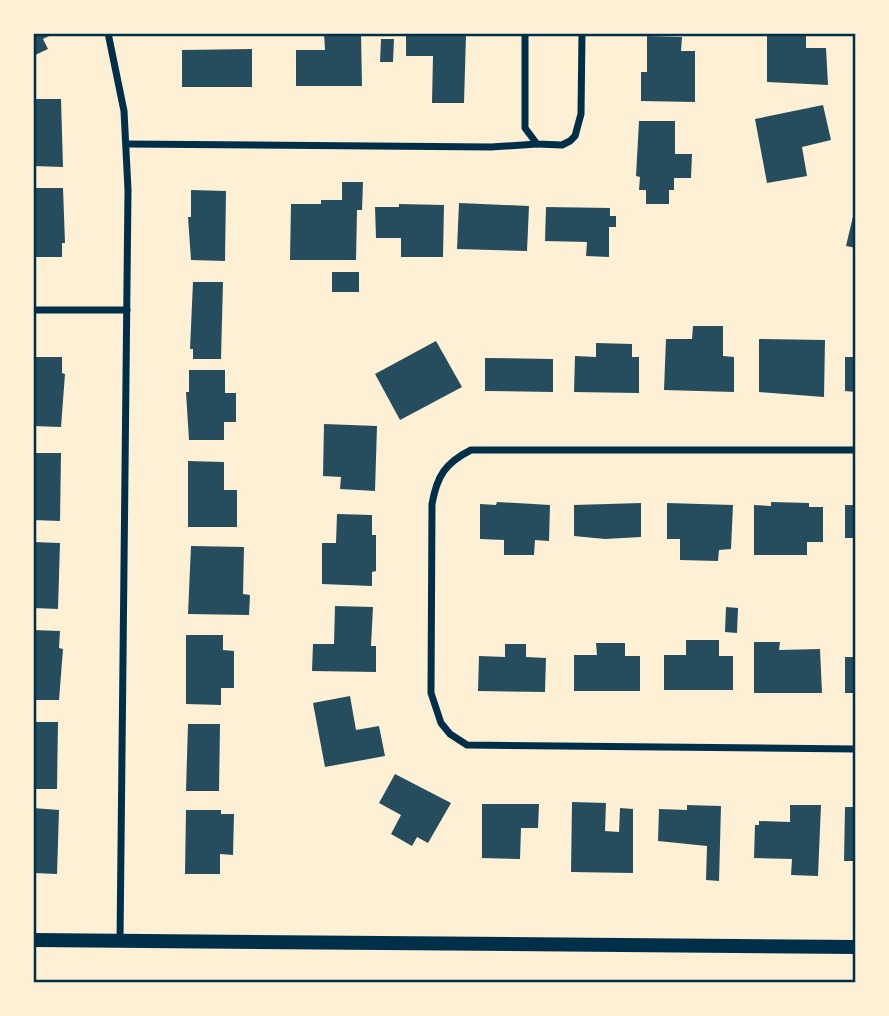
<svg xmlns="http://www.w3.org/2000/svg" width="889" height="1016" viewBox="0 0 889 1016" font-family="'Work Sans',sans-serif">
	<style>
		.building { fill: #264d5e }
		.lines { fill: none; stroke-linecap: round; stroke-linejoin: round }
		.minor { stroke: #003049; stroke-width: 7 }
		.secondary { stroke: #003049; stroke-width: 14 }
		.neatline { fill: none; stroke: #003049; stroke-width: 2.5 }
	</style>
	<rect width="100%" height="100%" fill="#fdf0d5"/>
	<g class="building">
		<polygon points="33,33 55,33 43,39 48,49 33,56"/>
		<polygon points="324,33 361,33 362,86 296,86 296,50 325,50"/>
		<polygon points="767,33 806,33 806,48 826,48 828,85 767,82"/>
		<polygon points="406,35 466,35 464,103 432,103 433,56 406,56"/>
		<polygon points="647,36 682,37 681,51 695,51 695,102 641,101 641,72 647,72"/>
		<polygon points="381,39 394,39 393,62 380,62"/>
		<polygon points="252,49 252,87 182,87 182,50"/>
		<polygon points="33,99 61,99 63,167 33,166"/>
		<polygon points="823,105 831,140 802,147 807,176 767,183 755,119"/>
		<polygon points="639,121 675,121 675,154 692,154 691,178 674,178 674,190 669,190 669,204 646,204 646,190 639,190 640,177 636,176"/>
		<polygon points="342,182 363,182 362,210 357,210 356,260 290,260 291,204 321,204 321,200 342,200"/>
		<polygon points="33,188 63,188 65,243 62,243 62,257 33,257"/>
		<polygon points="191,190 226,191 225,261 191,260 188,217 191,217"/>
		<polygon points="459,203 529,206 527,251 457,249"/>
		<polygon points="399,204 444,205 443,257 401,257 401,238 376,238 375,207 399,207"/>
		<polygon points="546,207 610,208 610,216 616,216 616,227 609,227 609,257 586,256 587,242 545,241"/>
		<polygon points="855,208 856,208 856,248 846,246"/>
		<rect x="332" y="272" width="27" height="20"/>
		<polygon points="193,282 223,282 221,359 193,359 193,349 190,349"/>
		<polygon points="693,326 723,326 723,356 734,357 734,392 664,390 666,339 692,339"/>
		<polygon points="759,339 825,340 824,397 759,392"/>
		<polygon points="436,341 462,387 400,420 375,374"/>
		<polygon points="596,343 632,344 632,357 639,357 639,393 574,392 575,356 596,357"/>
		<polygon points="33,357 62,357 62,373 65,374 61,427 33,426"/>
		<polygon points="845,357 856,357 856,392 845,391"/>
		<polygon points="485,358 553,359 553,392 485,391"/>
		<polygon points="189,370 225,370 225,393 236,393 236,422 224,422 224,440 189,440 186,392 189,392"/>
		<polygon points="324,424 377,426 375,491 340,489 341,477 323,476"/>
		<polygon points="33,453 61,453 60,521 33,520"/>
		<polygon points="188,461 224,462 224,490 237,490 237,527 188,527"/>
		<polygon points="497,502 550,505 549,541 535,540 534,555 504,555 504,540 480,539 480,504 496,505"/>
		<polygon points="771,502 809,503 809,507 823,507 823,542 807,542 807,555 754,555 754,505 771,506"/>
		<polygon points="641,503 641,537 605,539 574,536 574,505"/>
		<polygon points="667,503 733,505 731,549 719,550 718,561 680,560 680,539 667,539"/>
		<rect x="845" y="505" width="11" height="33"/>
		<polygon points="337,514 372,515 372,535 376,535 376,571 372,572 372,586 322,584 322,543 336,543"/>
		<polygon points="33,542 60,543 58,609 33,608"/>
		<polygon points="191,546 244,547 243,594 250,595 249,615 188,614"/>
		<polygon points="335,606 373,607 371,646 376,646 376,672 312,671 313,644 334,644"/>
		<polygon points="726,607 738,608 737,633 725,632"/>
		<polygon points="33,630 60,631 59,648 63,649 59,700 33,700"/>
		<polygon points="186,635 223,635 223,650 234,651 234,688 221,688 221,705 186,704"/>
		<polygon points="686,640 719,640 719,656 733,656 733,690 664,690 664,655 686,655"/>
		<polygon points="754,642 780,642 779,650 820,649 822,693 754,693"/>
		<polygon points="596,643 625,643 625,656 640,656 640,691 574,691 574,655 597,655"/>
		<polygon points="505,644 526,644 526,657 546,658 545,692 478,691 479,656 505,657"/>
		<rect x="845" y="657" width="11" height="36"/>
		<polygon points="350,696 356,730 379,726 385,756 325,767 313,703"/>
		<polygon points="33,722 58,722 57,789 33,789"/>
		<polygon points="188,724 220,724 219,791 186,791"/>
		<polygon points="395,774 451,803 428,843 417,837 412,846 391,834 401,815 379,803"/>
		<polygon points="572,802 606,803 605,831 619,832 620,808 633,809 633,873 571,872"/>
		<polygon points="482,804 539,804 538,828 521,828 520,859 482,858"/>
		<polygon points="687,805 721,806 719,881 706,880 707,846 658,841 659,809 687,810"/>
		<polygon points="790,805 821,805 818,876 791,875 792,859 754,858 755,825 759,825 759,821 790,822"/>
		<polygon points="845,807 856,807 856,861 844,861"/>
		<polygon points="33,808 59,810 57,874 33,873"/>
		<polygon points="186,810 221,810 221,814 234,814 233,855 220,854 220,874 185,874"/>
	</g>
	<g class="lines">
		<g class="minor">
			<polyline points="108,33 124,111 128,190 120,941"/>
			<polyline points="525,33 525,128 537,144 562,145 570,141 575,136 581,114 582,33"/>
			<polyline points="126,144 491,147 537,144"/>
			<polyline points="33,310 127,310"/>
			<path d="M856 450H471C445 463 437 476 432 504L431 693 441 723 450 734 467 745 856 749"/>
		</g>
		<polyline class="secondary" points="33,940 856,947"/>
	</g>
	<rect width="889" height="1016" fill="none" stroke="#fdf0d5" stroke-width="70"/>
	<rect x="35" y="35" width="819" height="946" class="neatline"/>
</svg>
